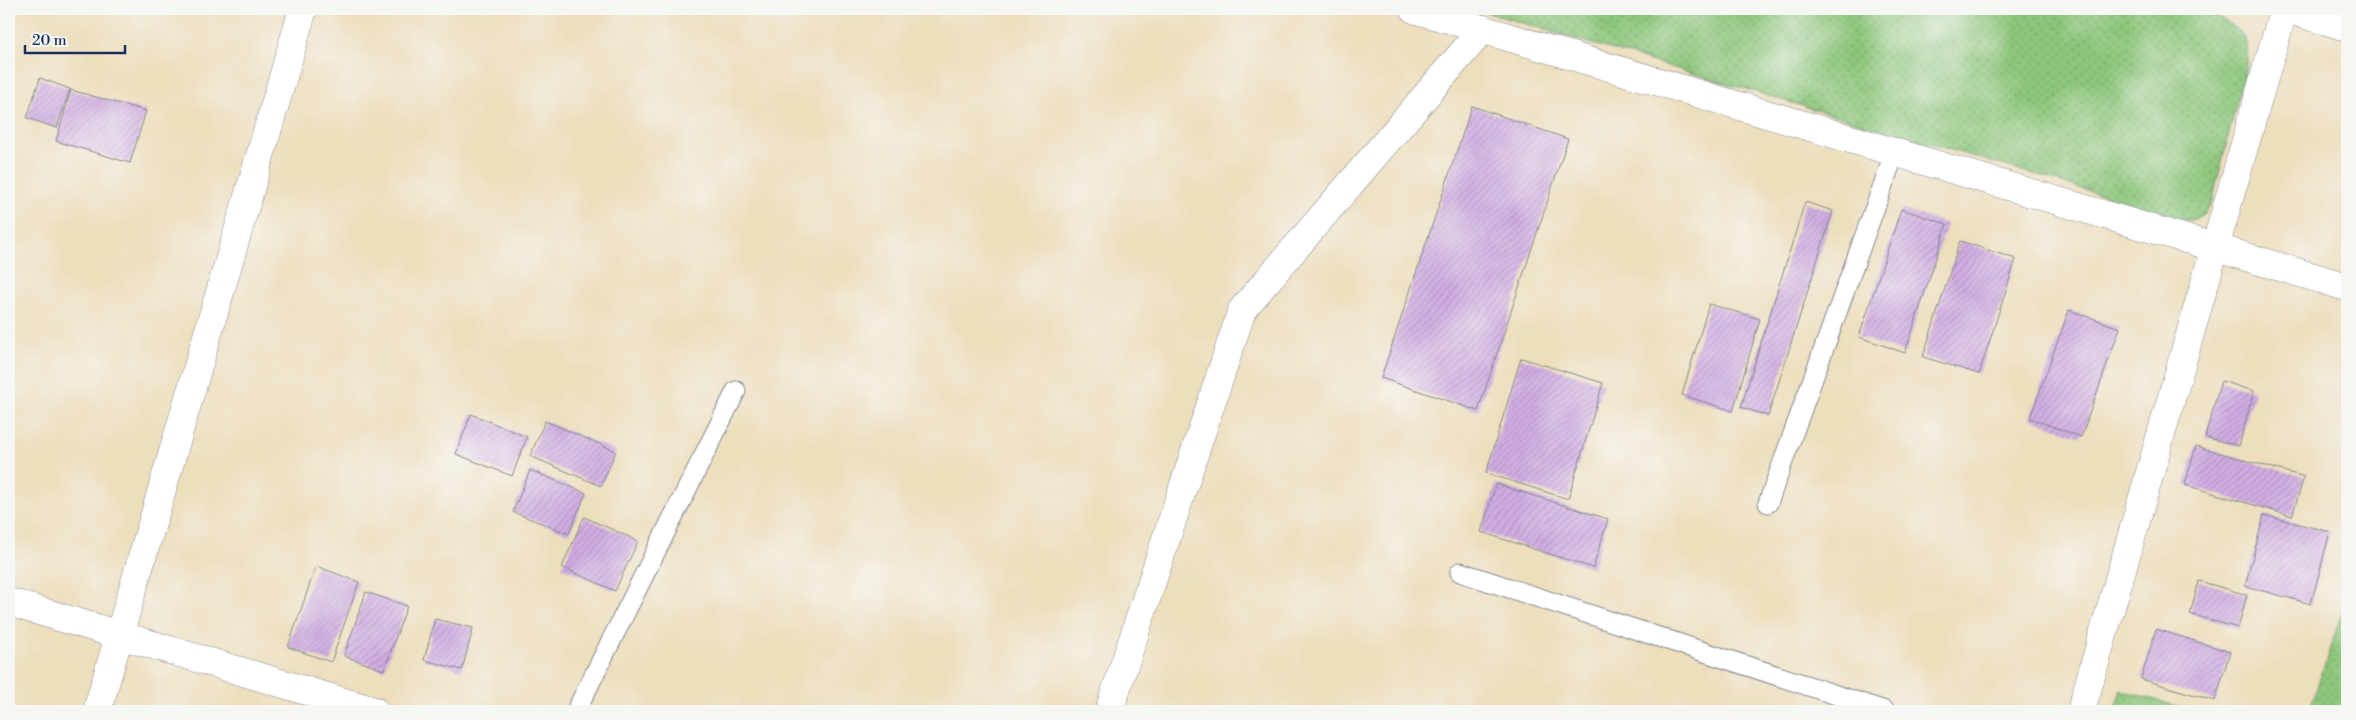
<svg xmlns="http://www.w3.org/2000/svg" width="2356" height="720" viewBox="0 0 2356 720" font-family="'Libre Bodoni',serif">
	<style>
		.grass { fill: url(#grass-dots); stroke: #547a6c }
		.building { fill: url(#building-hatch) }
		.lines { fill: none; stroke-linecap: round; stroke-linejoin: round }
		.service-casing { stroke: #84868d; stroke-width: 21 }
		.minor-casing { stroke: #84868d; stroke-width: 29 }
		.tertiary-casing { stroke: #84868d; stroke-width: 29 }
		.service { stroke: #fff; stroke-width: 19 }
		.minor { stroke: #fff; stroke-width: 28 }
		.tertiary { stroke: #fff; stroke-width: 28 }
	</style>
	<defs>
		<pattern id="grass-dots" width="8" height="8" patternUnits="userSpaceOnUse" patternTransform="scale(1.25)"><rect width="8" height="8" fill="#8cc67a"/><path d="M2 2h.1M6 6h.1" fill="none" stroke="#72a167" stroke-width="1.8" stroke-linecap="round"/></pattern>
		<pattern id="building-hatch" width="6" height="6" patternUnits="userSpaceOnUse" patternTransform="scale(1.25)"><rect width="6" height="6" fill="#d2aee4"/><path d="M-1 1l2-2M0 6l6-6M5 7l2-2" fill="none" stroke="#aa8ebc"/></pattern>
	</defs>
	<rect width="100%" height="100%" fill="#f6f6f2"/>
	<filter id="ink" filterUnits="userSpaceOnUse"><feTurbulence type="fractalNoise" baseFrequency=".02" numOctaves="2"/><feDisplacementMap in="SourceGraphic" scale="10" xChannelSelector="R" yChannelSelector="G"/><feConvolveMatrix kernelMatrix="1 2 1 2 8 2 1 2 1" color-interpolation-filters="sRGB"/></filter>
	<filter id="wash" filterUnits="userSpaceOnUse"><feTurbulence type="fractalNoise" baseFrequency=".0096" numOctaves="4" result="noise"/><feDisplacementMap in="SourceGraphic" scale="20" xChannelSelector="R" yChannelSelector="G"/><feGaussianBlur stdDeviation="1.12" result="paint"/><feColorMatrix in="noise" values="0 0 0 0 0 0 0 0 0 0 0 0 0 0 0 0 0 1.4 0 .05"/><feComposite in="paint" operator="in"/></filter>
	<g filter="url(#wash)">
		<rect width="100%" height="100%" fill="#eddebc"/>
		<g class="grass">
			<path d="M1475 9H2192C2211 14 2241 23 2247 45 2248 50 2247 56 2247 61L2212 202 2205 213 2191 221Z"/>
			<polygon points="2347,598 2347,711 2309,711"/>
			<polygon points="2121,690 2194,711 2114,711"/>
		</g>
		<g id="blocks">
			<g class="building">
				<polygon points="40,78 70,89 57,128 27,118"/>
				<polygon points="71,90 146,111 130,163 56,141"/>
				<polygon points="1472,106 1568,139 1478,411 1381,378"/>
				<polygon points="1805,202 1833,211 1768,416 1741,407"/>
				<polygon points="1901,209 1947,224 1905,353 1859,337"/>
				<polygon points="1960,241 2016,259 1979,374 1923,357"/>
				<polygon points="1709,304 1760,319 1733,411 1682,395"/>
				<polygon points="2069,310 2120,328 2081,437 2030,418"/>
				<polygon points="1521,358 1603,383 1568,499 1486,473"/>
				<polygon points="2221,381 2254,391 2239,446 2205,437"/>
				<polygon points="471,414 527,437 512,476 456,454"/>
				<polygon points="545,421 616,451 601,486 530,456"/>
				<polygon points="2196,446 2304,477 2292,516 2185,485"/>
				<polygon points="530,470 586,493 569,534 513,512"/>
				<polygon points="1496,484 1608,519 1593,568 1481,532"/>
				<polygon points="2264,515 2330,532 2311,604 2245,586"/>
				<polygon points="584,517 638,541 615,591 562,567"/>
				<polygon points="316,566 359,582 331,662 288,647"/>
				<polygon points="2199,581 2247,595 2238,628 2190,614"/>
				<polygon points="366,592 407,606 384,670 344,656"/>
				<polygon points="435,619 473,628 462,670 424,660"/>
				<polygon points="2156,629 2230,652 2215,701 2141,679"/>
			</g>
		</g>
	</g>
	<g filter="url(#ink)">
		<use href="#blocks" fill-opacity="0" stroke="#84868d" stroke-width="1"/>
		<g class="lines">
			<g class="service-casing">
				<g id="service">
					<polyline points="1768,503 1895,152"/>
					<polyline points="1460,572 1885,711"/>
					<polyline points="576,711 736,391"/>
				</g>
			</g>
			<g class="minor-casing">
				<g id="minor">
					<polyline points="9,602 374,711"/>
					<polyline points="97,711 303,9"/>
					<polyline points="1109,711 1242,310 1483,29"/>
					<polyline points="2081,711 2284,9"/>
				</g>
			</g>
			<g class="tertiary-casing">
				<g id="tertiary">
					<polyline points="1414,9 2347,287"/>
					<polyline points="2286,9 2347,27"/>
				</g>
			</g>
			<use href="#service" class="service"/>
			<use href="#minor" class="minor"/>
			<use href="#tertiary" class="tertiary"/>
		</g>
	</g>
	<rect width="2356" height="720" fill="none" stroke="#f6f6f2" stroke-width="30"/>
	<path d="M25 45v8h100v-8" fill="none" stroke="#1b2f5e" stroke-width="2.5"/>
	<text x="32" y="45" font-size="15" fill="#1b2f5e" stroke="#f6f6f2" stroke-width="4" paint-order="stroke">20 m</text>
</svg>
